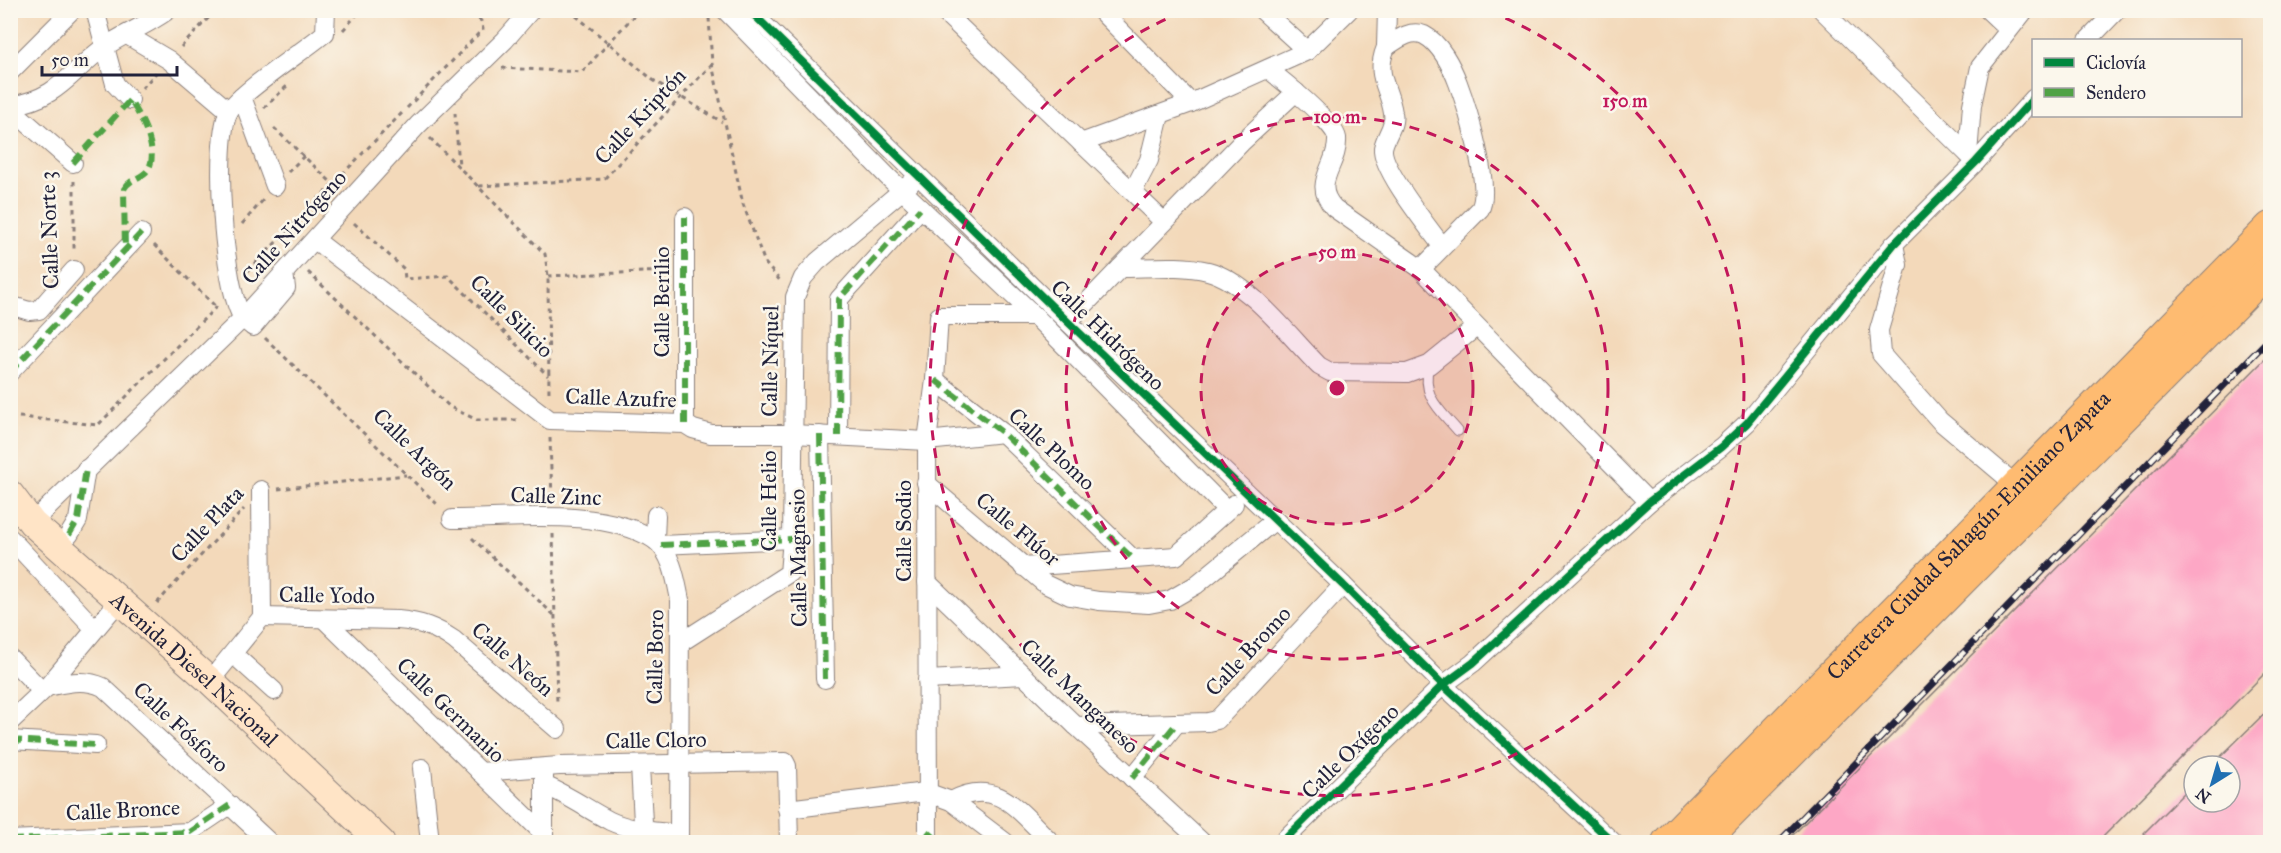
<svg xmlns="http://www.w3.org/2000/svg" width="2281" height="853" viewBox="0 0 2281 853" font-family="'IM FELL Great Primer',serif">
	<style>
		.building { fill: #fda7c5 }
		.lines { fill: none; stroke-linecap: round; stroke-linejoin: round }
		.lane-casing { stroke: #8a7e7a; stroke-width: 11 }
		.street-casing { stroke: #8a7e7a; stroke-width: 20 }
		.secondary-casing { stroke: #8a7e7a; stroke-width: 29 }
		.primary-casing { stroke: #8a7e7a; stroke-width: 32 }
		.path { stroke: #8a7e7a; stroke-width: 3; stroke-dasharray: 4.5 4.5; stroke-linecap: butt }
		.lane { stroke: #fff; stroke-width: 9 }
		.street { stroke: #fff; stroke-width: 18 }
		.secondary { stroke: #ffe4c6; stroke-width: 27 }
		.primary { stroke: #febb71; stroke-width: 30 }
		.rail-casing { stroke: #22223b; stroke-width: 7 }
		.rail { stroke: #fbf7ec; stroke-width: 4.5; stroke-dasharray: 14; stroke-linecap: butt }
		.quiet { stroke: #50a245; stroke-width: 6; stroke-dasharray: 12 6; stroke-linecap: butt }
		.cycleway-casing { stroke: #fbf7ec; stroke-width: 11 }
		.cycleway { stroke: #00873e; stroke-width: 8 }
		.ring { fill: none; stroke: #c2185b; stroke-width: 3; stroke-dasharray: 10 8 }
		.labels { text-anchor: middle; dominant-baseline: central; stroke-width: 5; stroke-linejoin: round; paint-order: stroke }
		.street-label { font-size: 22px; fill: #22223b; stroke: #fbf7ec }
		.centre { fill: #c2185b; stroke: #fbf7ec; stroke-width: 3 }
		.ring-label { font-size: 18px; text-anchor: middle; font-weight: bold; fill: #c2185b; stroke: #fbf7ec; stroke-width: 5; stroke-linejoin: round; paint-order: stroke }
	</style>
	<rect width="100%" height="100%" fill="#fbf7ec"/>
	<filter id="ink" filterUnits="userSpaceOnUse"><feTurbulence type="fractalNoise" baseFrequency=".0167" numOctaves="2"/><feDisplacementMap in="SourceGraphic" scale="12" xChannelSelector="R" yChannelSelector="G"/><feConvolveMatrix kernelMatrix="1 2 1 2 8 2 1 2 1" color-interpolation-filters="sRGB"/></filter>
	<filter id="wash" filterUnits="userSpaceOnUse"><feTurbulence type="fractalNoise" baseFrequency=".008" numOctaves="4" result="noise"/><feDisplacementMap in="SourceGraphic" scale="24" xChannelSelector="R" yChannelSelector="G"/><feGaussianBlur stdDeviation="1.35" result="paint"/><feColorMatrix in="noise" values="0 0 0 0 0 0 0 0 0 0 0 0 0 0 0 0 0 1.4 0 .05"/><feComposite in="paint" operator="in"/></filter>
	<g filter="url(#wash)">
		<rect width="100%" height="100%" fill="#f3d9ba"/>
		<g id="blocks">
			<g class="building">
				<polygon points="2271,353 2271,667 2097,843 1785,843"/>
				<polygon points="2271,707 2271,843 2153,843 2144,833 2194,783 2194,802 2230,802 2230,766 2211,766"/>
			</g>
		</g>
	</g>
	<g filter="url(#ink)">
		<use href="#blocks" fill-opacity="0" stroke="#8a7e7a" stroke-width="1.5"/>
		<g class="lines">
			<g class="lane-casing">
				<path id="lane" d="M1429 365C1421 396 1439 409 1458 431"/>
			</g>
			<g class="street-casing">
				<g id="street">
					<polyline points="95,10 115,84 130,100"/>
					<polyline points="725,10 888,177 1035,316 1227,510"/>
					<polyline points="749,10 1068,322 1343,585 1443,685 1613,842"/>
					<polyline points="942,10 1164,222"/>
					<polyline points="1100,10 1191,103"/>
					<polyline points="1262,10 1307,51"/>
					<path d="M1387 10 1386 47C1397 40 1410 29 1424 35 1440 43 1452 67 1458 83 1467 107 1492 188 1480 209L1421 269"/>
					<polyline points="1822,10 1976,162"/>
					<polyline points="1988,10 2008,29"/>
					<polyline points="127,35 169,60 229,111"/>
					<polyline points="2088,40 2117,10"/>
					<path d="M1386 47C1374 76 1389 86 1393 113 1396 125 1385 136 1383 148 1381 169 1429 228 1442 246"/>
					<path d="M1268 69C1282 80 1335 123 1337 138 1339 166 1310 182 1334 208L1421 269 1649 502"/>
					<polyline points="10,72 72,10"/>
					<polyline points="242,97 275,186"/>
					<path d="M10 106C59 98 67 75 103 48 123 34 148 25 168 10"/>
					<polyline points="10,108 73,163"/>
					<polyline points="1081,143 1191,103 1307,51 1349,10"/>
					<polyline points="1968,154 1972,105 1980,67 2025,10"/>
					<polyline points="1133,191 1149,160 1160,115"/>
					<polyline points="315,240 550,420 685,424 693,429 711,434 793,434 927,441 1003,433"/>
					<polyline points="1894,244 1898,265 1879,330 1881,354 1940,421 2017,486"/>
					<path d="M1120 268C1148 268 1181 264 1208 271 1249 282 1289 336 1319 366L1330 372 1407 373 1429 365 1476 327"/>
					<path d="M284 273 286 288 253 327C250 324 245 321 243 318 223 289 213 141 229 111 239 93 305 50 325 33L326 10"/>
					<polyline points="10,305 29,311 39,310 74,270"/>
					<polyline points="1068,322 1241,143 1296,92"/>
					<polyline points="10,372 141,233"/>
					<polyline points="935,380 1003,433 1132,558"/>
					<polyline points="685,424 685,217"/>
					<polyline points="820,435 825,679"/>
					<polyline points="838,436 839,299 920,209"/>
					<polyline points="926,483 1045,584 1070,596 1099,601 1149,604 1170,600 1196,585 1275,520"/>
					<polyline points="261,490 262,617"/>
					<path d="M656 515 655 540C672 553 676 580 680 600L679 842"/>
					<path d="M452 519C515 519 602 507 655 540"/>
					<polyline points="32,523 243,318 418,125 505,40 531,10"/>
					<polyline points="69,535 78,520 86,469"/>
					<polyline points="10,538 95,629"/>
					<polyline points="661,545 792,539"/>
					<polyline points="1023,567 1176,556 1234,504"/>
					<polyline points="927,582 1076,726 1202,842"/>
					<path d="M262 617 398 620C421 622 435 627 454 640L557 729"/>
					<polyline points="325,620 544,834"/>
					<polyline points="680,643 789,573 792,539 795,297 803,278 817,262 911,183"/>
					<polyline points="233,654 274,691"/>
					<polyline points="10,658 42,691"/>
					<polyline points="927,680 1024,675"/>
					<polyline points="210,681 262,617"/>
					<path d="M47 687C67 683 84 678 103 687L269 842"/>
					<polyline points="10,722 47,687 119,601"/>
					<polyline points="1076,726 1208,722 1217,720 1343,585"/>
					<polyline points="10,740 96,745"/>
					<polyline points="640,765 644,842"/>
					<polyline points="422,768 430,842"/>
					<polyline points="480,772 559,766 785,762 787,766 789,842"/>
					<polyline points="1132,778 1176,724"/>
					<path d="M544 785C568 795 587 809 610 821 631 831 656 831 679 834"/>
					<path d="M951 801C998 776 1019 812 1051 842"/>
					<polyline points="787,809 926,792 951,801 1005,842"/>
					<polyline points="10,840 190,832 230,805"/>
					<polyline points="544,841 544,775"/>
					<polyline points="928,842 927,441 935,380 939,316 1035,316"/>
					<polyline points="1282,842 1443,685 1473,663 1649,502 1721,447 1747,423 1894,244 1976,162 2034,98"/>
				</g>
			</g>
			<g class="secondary-casing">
				<g id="secondary">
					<path id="s1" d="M10 494 32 523 210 681 381 842"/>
				</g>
			</g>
			<g class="primary-casing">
				<g id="primary">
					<path id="s2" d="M1667 842 2270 227"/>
					<polyline points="1703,842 2270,269"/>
				</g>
			</g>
			<g class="path">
				<polyline points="569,10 653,80 722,122"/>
				<polyline points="709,18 712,64 743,204 765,263 782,283"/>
				<polyline points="343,30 361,10"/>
				<polyline points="181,47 216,10"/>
				<polyline points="502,68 582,72 639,10"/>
				<polyline points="142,88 156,73"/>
				<polyline points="264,108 287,86"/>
				<polyline points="407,108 483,29 481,21 470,10"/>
				<polyline points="455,113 459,166"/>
				<polyline points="274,128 333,184"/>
				<polyline points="430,138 545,254 548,276 549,396"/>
				<polyline points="288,172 304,156"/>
				<polyline points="74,181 74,252"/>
				<polyline points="479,186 604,179 712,64"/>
				<polyline points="354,223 404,269 405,279 448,276 548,376"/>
				<polyline points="242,224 264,199"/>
				<polyline points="154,245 216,307"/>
				<polyline points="248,271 402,113"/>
				<polyline points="308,272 450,407 477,420 521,420"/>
				<polyline points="548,276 667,271"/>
				<polyline points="265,338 439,506"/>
				<polyline points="10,416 98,425 216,307 217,302"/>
				<polyline points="550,438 552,501"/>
				<polyline points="278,489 406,475"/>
				<polyline points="553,534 557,705"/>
				<polyline points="472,538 554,615"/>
				<polyline points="157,603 244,509"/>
			</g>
			<use href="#lane" class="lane"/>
			<use href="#street" class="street"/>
			<use href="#secondary" class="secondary"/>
			<use href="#primary" class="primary"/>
			<g class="rail-casing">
				<polyline id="rail" points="1779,842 2270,338"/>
			</g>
			<use href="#rail" class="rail"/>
			<g class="quiet">
				<path d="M73 163 130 100C141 116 163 157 145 173 137 180 130 179 124 189L125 252"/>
				<polyline points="10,372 141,233"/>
				<polyline points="935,380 1003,433 1132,558"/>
				<polyline points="685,424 685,217"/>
				<polyline points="820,435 825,679"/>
				<polyline points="838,436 839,299 920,209"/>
				<polyline points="69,535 78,520 86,469"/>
				<polyline points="661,545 792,539"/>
				<polyline points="10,740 96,745"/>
				<polyline points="1132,778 1176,724"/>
				<polyline points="927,831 940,842"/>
				<polyline points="10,840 190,832 230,805"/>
			</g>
			<g class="cycleway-casing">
				<g id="cycleway">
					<polyline points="749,10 1068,322 1343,585 1443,685 1613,842"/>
					<polyline points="1282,842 1443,685 1473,663 1649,502 1721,447 1747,423 1894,244 1976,162 2034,98"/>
				</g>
			</g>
			<use href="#cycleway" class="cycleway"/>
		</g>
	</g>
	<circle cx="1337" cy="388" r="136" fill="#c2185b" fill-opacity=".12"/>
	<g class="ring">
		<circle cx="1337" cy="388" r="136"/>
		<circle cx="1337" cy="388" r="271"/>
		<path d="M1489 11A407 407 0 1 1 1185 11"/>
	</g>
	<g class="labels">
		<g class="street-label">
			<text transform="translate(640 116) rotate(-47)">Calle Kriptón</text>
			<text transform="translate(294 227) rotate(-48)">Calle Nitrógeno</text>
			<text transform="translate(49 230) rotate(-92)">Calle Norte 3</text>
			<text transform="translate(661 302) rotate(-90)">Calle Berilio</text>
			<text transform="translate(512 316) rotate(45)">Calle Silicio</text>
			<text transform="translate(1108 335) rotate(44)">Calle Hidrógeno</text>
			<text transform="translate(770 361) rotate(-89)">Calle Níquel</text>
			<text transform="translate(621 398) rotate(2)">Calle Azufre</text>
			<text transform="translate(415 449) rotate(44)">Calle Argón</text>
			<text transform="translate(1052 449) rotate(43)">Calle Plomo</text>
			<text transform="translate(556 496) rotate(2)">Calle Zinc</text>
			<text transform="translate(768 501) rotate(-90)">Calle Helio</text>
			<text transform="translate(207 524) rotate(-47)">Calle Plata</text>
			<text transform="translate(1018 529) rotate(40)">Calle Flúor</text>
			<text transform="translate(903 531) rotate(-90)">Calle Sodio</text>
			<text stroke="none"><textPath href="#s2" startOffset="430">Carretera Ciudad Sahagún-Emiliano Zapata</textPath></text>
			<text transform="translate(798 558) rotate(-91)">Calle Magnesio</text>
			<text transform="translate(327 595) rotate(1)">Calle Yodo</text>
			<text transform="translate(1248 651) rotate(-47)">Calle Bromo</text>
			<text transform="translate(655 657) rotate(-89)">Calle Boro</text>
			<text transform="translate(513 659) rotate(41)">Calle Neón</text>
			<text stroke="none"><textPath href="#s1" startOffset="255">Avenida Diesel Nacional</textPath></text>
			<text transform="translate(1080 696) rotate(44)">Calle Manganeso</text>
			<text transform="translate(451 710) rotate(44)">Calle Germanio</text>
			<text transform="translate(181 727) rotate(43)">Calle Fósforo</text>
			<text transform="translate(656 740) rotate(-1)">Calle Cloro</text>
			<text transform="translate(1350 751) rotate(-44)">Calle Oxígeno</text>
			<text transform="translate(123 810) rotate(-3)">Calle Bronce</text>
		</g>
	</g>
	<circle cx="1337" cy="388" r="9" class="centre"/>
	<g class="ring-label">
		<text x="1625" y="107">150 m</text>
		<text x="1337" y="123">100 m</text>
		<text x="1337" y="258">50 m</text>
	</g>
	<rect width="2281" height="853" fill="none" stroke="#fbf7ec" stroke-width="36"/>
	<rect x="2032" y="39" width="210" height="78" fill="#fbf7ec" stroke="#a4a2a5" stroke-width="1.5"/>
	<rect x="2044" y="58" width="30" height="9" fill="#00873e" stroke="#a4a2a5" stroke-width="1.5"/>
	<text x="2086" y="69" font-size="18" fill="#22223b">Ciclovía</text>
	<rect x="2044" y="88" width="30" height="9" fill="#50a245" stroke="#a4a2a5" stroke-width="1.5"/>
	<text x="2086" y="99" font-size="18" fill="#22223b">Sendero</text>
	<g transform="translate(2212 784) rotate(217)"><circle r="28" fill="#fbf7ec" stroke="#a4a2a5" stroke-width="1.5"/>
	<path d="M0-4.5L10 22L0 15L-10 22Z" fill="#1f6fb2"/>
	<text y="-9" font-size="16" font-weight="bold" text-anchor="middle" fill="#22223b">N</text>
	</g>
	<path d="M42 66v9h135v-9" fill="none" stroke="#22223b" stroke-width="3"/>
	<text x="51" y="66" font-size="18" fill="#22223b" stroke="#fbf7ec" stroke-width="4.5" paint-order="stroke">50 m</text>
</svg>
